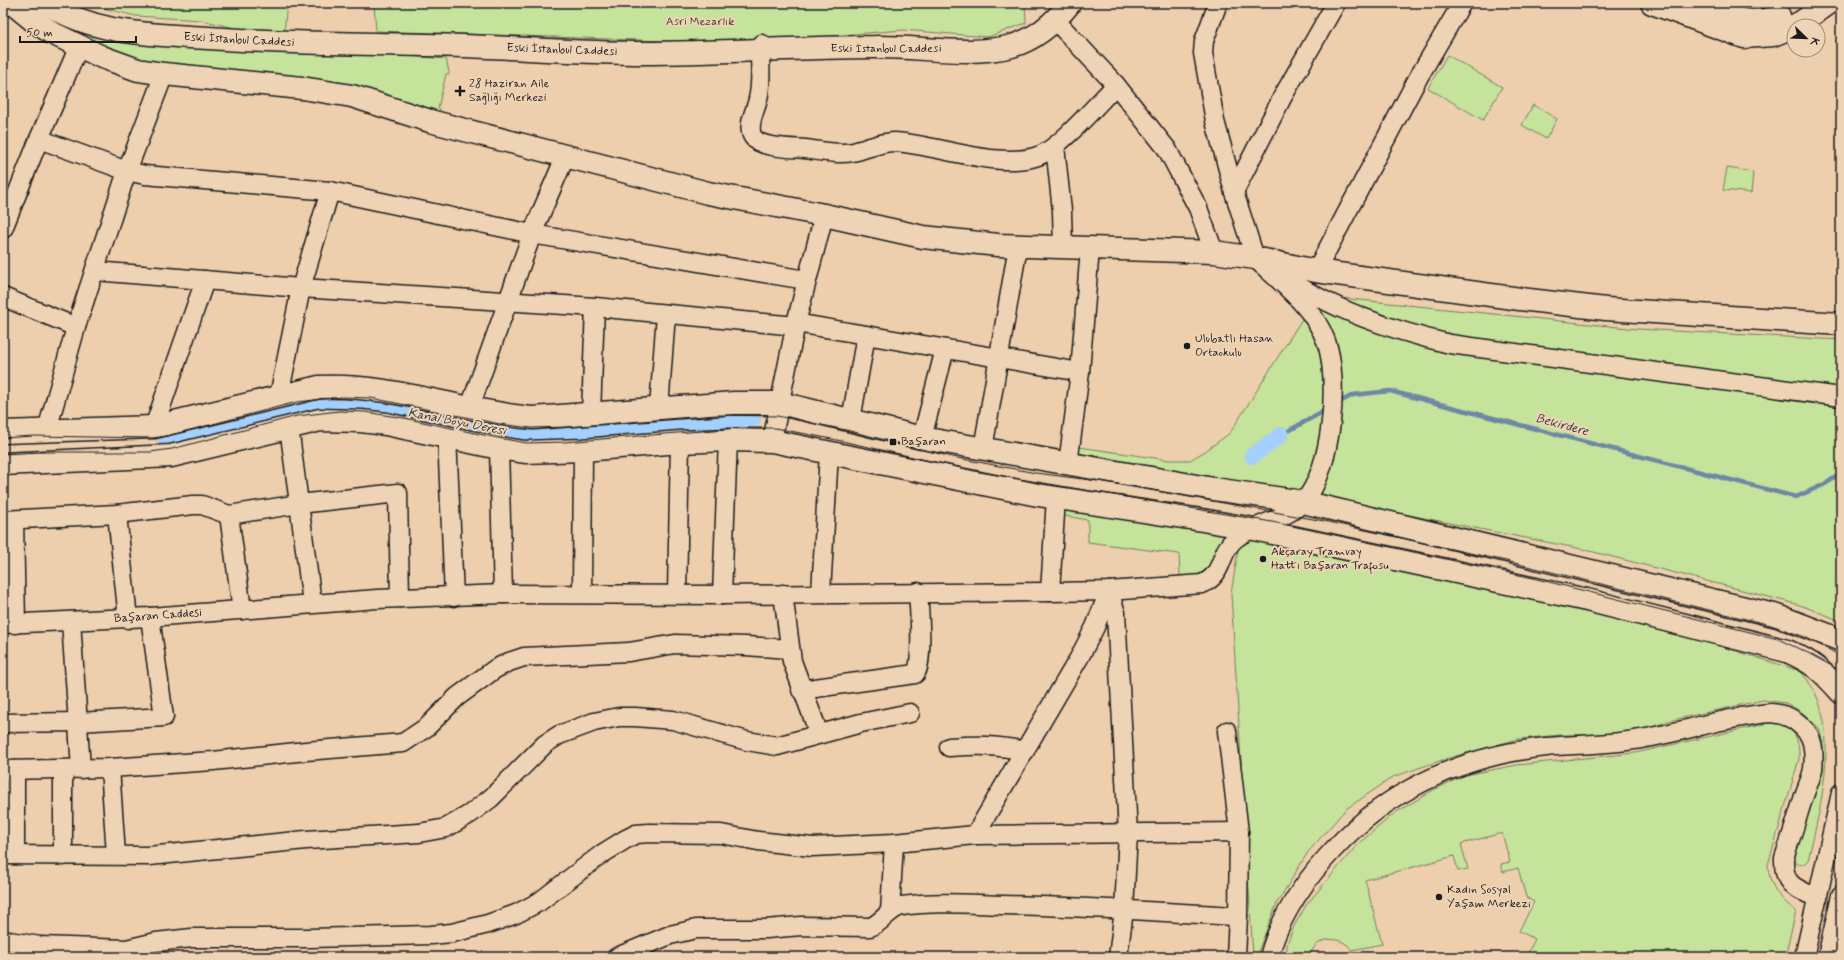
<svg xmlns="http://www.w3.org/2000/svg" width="1844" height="960" viewBox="0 0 1844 960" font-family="Mynerve,sans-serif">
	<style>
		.green { fill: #c5e39b; stroke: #70805c }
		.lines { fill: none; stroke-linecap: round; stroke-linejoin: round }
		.stream { stroke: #6d88a4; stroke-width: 4.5 }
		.canal { stroke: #a3d0fe; stroke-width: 16 }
		.street-casing { stroke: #1c1c1c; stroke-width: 21 }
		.secondary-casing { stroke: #1c1c1c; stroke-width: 25 }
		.street { stroke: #eed3b5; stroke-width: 18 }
		.secondary { stroke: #eed3b5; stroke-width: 22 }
		.tram { stroke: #1c1c1c; stroke-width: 1 }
		.poi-dot { fill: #1c1c1c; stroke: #eed3b5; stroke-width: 1.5 }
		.labels { text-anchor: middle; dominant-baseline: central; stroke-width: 4; stroke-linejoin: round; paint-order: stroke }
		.park-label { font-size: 12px; fill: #3e4435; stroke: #eed3b5 }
		.street-label { font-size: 12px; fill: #1c1c1c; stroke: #eed3b5 }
		.poi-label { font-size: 12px; fill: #1c1c1c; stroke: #eed3b5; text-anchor: start }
		.water-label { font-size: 13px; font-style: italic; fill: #374049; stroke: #eed3b5 }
	</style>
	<rect width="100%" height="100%" fill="#edcead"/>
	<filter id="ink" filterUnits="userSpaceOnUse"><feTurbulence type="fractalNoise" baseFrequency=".025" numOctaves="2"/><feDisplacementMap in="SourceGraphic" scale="8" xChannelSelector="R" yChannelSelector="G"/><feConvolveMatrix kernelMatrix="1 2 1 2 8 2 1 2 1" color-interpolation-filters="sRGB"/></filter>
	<g filter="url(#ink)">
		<g class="green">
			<polygon points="93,3 287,3 284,32 239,29 201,20 136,16 103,8"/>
			<polygon points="374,3 1025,3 1026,23 988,37 903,30 805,38 698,42 376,31"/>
			<polygon points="90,32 446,59 449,72 449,74 446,74 438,108 440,109 440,112 351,86 142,61 115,51 84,38 84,33"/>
			<polygon points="1447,55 1502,87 1483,120 1428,88"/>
			<polygon points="1533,105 1557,119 1546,139 1522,125"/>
			<polygon points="1727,168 1753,172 1751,193 1723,190"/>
			<polygon points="1312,295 1637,329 1841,340 1841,621 1800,605 1582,549 1317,497 1334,457 1339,427 1309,310"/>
			<polygon points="1302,319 1321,347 1328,384 1323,448 1302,496 1078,462 1079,447 1169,460 1190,460 1204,452 1230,433"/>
			<polygon points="1061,502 1239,530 1209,576 1180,576 1179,554 1088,542 1088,520 1060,515"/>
			<path d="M1254 533 1473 584 1720 646 1800 671C1844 716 1822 803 1808 860 1803 865 1802 866 1796 862L1795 855 1823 769V743L1819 728 1802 712 1786 703 1763 700 1668 721 1645 730 1621 735H1560L1518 739 1445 759 1393 777 1346 809 1308 852 1277 903 1256 957H1253L1231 594 1239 544Z"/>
			<path d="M1774 722C1796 729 1799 737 1799 759L1768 865C1769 886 1780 899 1796 911L1785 957H1526L1535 939 1519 931 1534 902 1526 897 1518 868 1503 872 1501 864 1510 862 1502 833 1461 844 1468 869 1458 871 1454 856 1365 880 1382 944 1352 950C1341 934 1314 936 1310 957H1287V944L1294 926 1307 904 1358 844 1395 813 1435 789 1466 775 1517 765 1635 753Z"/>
		</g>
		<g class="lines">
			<g class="stream">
				<polyline points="1336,404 1353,395 1390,391 1796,497 1823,485 1841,474"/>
				<polyline points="1281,435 1326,410"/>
			</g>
			<g class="canal">
				<polyline points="165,443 315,407 354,406 398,411 533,437 753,419"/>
				<polyline points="1252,456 1281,435"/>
			</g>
			<g class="street-casing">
				<g id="street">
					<polyline points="1218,3 1204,41 1203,53 1215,121 1234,192 1255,258 1265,265"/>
					<polyline points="1055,20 1116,85 1167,149 1198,208 1214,252"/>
					<path d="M762 44 760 51C760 66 762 83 758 99 756 110 746 126 753 137 760 148 792 148 805 149 821 151 838 155 853 152 867 149 880 142 894 142 936 144 998 170 1038 156 1059 149 1099 102 1116 85"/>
					<polyline points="39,139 127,171 145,175 330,191 532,234 806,280"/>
					<polyline points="1055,146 1062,211 1063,248"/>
					<polyline points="1234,192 1283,96 1336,3"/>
					<polyline points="3,229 39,139 79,46"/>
					<polyline points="95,271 301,288 595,307 796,326"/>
					<polyline points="1316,271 1418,78 1462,3"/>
					<path d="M1292 282C1340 313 1395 331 1450 344L1841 397"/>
					<polyline points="3,297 76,327"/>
					<polyline points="796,323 1080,372"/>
					<polyline points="279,396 301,288 330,191"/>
					<polyline points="470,407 532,234 566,155"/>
					<polyline points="659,408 666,314"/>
					<polyline points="591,414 595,307"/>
					<polyline points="851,420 866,335"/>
					<polyline points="154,427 205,280"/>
					<polyline points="289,427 312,603"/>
					<polyline points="47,430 76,327 127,171 164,74"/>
					<polyline points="447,436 454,597"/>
					<polyline points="922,438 945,349"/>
					<polyline points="772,441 796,323 824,215"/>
					<polyline points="499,448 503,594"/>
					<polyline points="983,449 1018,246"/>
					<polyline points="1068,464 1080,372 1090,248"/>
					<polyline points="117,514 128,619"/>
					<polyline points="229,515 242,610"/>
					<polyline points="3,520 117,514 193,505 202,505 229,515 299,504 398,493 400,598"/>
					<polyline points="14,520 16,624"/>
					<polyline points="1109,591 1116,613 1128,833 1124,910 1118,957"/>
					<polyline points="1050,592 1056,498"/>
					<polyline points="821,593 829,452"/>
					<polyline points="582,594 583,450"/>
					<polyline points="677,594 680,442"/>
					<polyline points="783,594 792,661 819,734"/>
					<polyline points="722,595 728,440"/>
					<polyline points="71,621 81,769"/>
					<path d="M3 624 150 617 377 599 503 594 722 595 1050 592 1109 591 1202 584C1225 574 1218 553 1235 539 1254 523 1284 522 1304 501 1332 471 1340 379 1326 341 1314 308 1283 284 1258 261"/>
					<path d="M801 690 915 674C924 666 919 606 918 592"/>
					<polyline points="3,723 78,722 164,717 150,617"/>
					<polyline points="1227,731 1239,832"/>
					<path d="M949 747C978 745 996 745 1025 751"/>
					<polyline points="110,768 116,855"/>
					<polyline points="3,770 110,768 213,761 306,751 403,743 427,727 457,697 495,669 509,662 524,657 629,652 675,644 746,646 789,649"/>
					<polyline points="15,770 15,855"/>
					<polyline points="63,770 63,856"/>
					<polyline points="975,835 1079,658 1095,627 1109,591"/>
					<polyline points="3,855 149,856 306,840 419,833 446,828 470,814 491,798 545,744 559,735 594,722 619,717 635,717 673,720 747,741 777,746 861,723 910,713"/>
					<polyline points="890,912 894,843"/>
					<polyline points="3,940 40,946 126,949 156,942 192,938 310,938 431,935 452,933 488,924 516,914 539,902 602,854 626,839 636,834 649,833 721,834 758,841 812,847 894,843 975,835 1239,832 1238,916 1236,957"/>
					<path d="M617 957 670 935 696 929H766L801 926 870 927C883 923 889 908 902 906 935 901 970 904 1002 905 1081 906 1159 912 1238 916"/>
					<path d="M1269 957C1286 891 1351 821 1410 789 1451 766 1499 752 1546 747 1579 744 1613 745 1646 738 1680 732 1713 721 1748 716 1755 715 1763 713 1771 713 1787 714 1800 722 1809 735 1814 744 1814 759 1813 769 1811 779 1806 789 1803 799 1797 818 1791 838 1784 858 1783 886 1795 888 1818 898"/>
					<polyline points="1804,957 1841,793"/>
					<polyline points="1827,957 1841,895"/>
				</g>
			</g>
			<g class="secondary-casing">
				<g id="secondary">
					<polyline points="12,3 34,21 52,33 102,57 138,70 164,74 302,88 352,96 430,121 708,193 824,215 923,237 998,245 1214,252 1255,258 1316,271 1520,299 1606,309 1841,324"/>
					<path d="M45 3C96 35 150 34 208 38 281 43 355 44 428 45 500 46 572 53 644 53 721 53 798 47 875 47 919 46 969 57 1012 46 1036 39 1055 22 1070 3"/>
					<polyline points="1652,3 1744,37 1773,35 1790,28 1803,21 1828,3"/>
					<path d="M1695 3C1726 15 1746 28 1779 16"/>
					<path d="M3 432 154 427 319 387C392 383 461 412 533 418L734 403H780L922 438 1214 489 1303 502 1778 616 1841 640"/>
					<path d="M3 464 171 456 320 420 361 421 386 424 499 448 525 452 583 450 680 442 728 440 772 441 1038 495 1202 520 1254 529 1587 600 1787 651C1814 663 1821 670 1841 692"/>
				</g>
			</g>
			<use href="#street" class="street"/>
			<use href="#secondary" class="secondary"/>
			<g class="tram">
				<polyline points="3,438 33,436 152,438 167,436 297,402 342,397 371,398 500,424 531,428 568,427 716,415 777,416 846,430 952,457 1036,473 1106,482 1324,521 1506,561 1771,625 1805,637 1841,656"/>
				<polyline points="3,454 42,452 150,452 172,449 297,416 339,411 365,412 404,418 498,438 527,443 564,442 739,428 775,428 842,441 979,472 1272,522 1321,532 1533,578 1778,639 1808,653 1841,671"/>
			</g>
		</g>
	</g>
	<g class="poi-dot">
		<path d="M458 85h4v4h4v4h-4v4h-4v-4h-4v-4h4z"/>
		<circle cx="1187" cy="346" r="4"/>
		<rect x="889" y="438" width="8" height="8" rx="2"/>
		<circle cx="1263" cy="559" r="4"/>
		<circle cx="1439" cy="897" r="4"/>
	</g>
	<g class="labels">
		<g class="park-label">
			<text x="700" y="22">Asri Mezarlık</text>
		</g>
		<g class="street-label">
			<text transform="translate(239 40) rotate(3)">Eski İstanbul Caddesi</text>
			<text x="886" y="49">Eski İstanbul Caddesi</text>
			<text transform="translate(562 50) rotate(2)">Eski İstanbul Caddesi</text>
			<text transform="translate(158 616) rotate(-4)">Başaran Caddesi</text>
		</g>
		<g class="poi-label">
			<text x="469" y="84">28 Haziran Aile<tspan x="469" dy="14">Sağlığı Merkezi</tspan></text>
			<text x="1195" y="339">Ulubatlı Hasan<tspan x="1195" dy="14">Ortaokulu</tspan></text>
			<text x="901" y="442">Başaran</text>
			<text x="1271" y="552">Akçaray Tramvay<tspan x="1271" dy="14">Hattı Başaran Trafosu</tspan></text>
			<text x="1447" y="890">Kadın Sosyal<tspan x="1447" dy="14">Yaşam Merkezi</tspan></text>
		</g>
		<g class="water-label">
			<text transform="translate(457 422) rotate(11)">Kanal Boyu Deresi</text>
			<text transform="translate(1562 425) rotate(15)">Bekirdere</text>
		</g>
	</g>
	<rect width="1844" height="960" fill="none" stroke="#eed3b5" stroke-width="16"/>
	<rect x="8" y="8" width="1828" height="944" fill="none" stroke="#1c1c1c" stroke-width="1.5" filter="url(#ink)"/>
	<g transform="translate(1806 38) rotate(113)"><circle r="19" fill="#eed3b5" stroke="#9a8a78"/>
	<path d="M0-3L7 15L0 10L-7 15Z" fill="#1c1c1c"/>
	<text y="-6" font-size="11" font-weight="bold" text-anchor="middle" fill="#1c1c1c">K</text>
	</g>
	<path d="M20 36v6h116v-6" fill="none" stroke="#1c1c1c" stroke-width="2"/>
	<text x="26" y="36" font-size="12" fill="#1c1c1c" stroke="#eed3b5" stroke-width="3" paint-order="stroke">50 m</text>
</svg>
